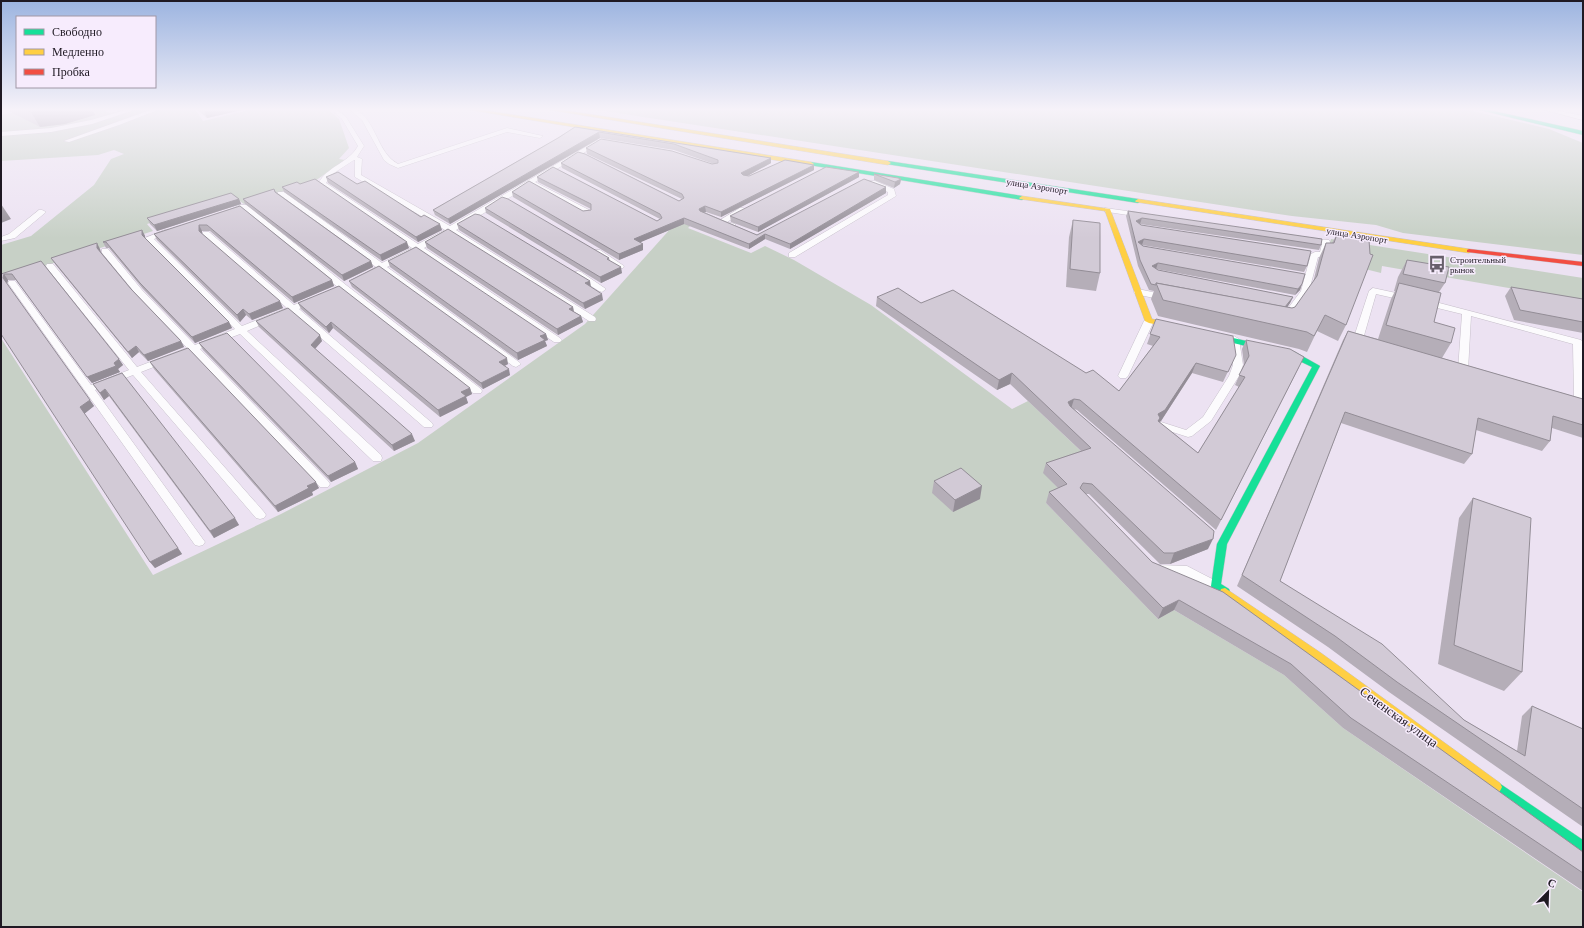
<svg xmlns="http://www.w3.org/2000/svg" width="1584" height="928" viewBox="0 0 1584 928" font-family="'Libre Baskerville',serif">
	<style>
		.green { fill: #c7d0c6 }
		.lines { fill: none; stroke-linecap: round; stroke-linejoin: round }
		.lane-casing { stroke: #c7c0cb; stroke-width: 1 }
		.fast-casing { stroke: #c7c0cb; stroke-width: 1 }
		.slow-casing { stroke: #c7c0cb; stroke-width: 1 }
		.jam-casing { stroke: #c7c0cb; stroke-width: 1 }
		.lane { fill: #fcfbfd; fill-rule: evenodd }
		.fast { fill: #16e098; fill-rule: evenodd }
		.slow { fill: #ffcf43; fill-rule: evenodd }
		.jam { fill: #f24e42; fill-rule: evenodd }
		.wall { fill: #b5aeb8 }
		.shaded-wall { fill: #938d96 }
		.building { fill: #d2cad6; stroke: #938d96 }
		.labels { text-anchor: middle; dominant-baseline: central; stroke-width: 3; stroke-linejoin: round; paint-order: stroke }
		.far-street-label { font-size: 9px; fill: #1f1923; stroke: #f7ecfd }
		.far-poi-label { font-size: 9px; fill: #1f1923; stroke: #f7ecfd; text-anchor: start }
		.near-street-label { font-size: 13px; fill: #1f1923; stroke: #f7ecfd }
	</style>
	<rect width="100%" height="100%" fill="#ece2f2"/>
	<g class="green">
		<polygon points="48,109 101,109 110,113 127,109 195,109 203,121 253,109 327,109 339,119 349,148 339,159 345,160 315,181 244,204 234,197 147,224 153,231 1,280 1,245 31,236 94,185 111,159 124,154 114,150 98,155 1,161 1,115 25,110"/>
		<polygon points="591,109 1465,109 1549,129 1583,143 1583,255 1403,233 1376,225 1292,216"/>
		<polygon points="734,183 688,228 751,253 765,246 794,260 871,305 1012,409 1028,401 1102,471 1044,473 1059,489 1046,503 1158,619 1174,610 1284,675 1343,728 1583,892 1583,927 1,927 1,338 153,575 281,514 418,443 585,324 698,198"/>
		<polygon points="1331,239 1583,278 1583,301 1382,266 1381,273 1325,259"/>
	</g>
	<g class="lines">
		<g class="lane-casing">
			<g id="lane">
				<polygon points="129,109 137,109 92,124 51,132 1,136 1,132 51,128 91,120"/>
				<polygon points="153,109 160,109 119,125 69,142 64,141"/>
				<path d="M330 109H336L346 117 364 146 357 157 362 159 361 175 450 226 596 141H600V143L535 182 591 211V215H585L530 185 456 230 595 317 596 319 595 321H589L450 233 424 248 560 338 562 340 560 342H554L418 251 387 267 519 362 521 364 516 367 513 366 381 270 371 276H365L364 274 376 267 277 194 278 192H284L382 263 412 248 318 184C327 166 349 163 358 146L342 119ZM354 160H355V177L445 230 418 244 326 183 331 175Z"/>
				<path d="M349 109H356C377 122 377 153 398 164L507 128 543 136 540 138 507 132 398 168 389 164 384 160 362 120Z"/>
				<polygon points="1541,109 1550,109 1583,116 1583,120"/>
				<polygon points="869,181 875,181 894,189 896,196 795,257 789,257 789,253 888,195 888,192 869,185"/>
				<polygon points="241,205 247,205 346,285 481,389 482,391 481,393 473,393 340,289 243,210 229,214 225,212"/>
				<polygon points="740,208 743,208 747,210 727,222 735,224 735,228 729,228 717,222"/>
				<polygon points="1105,208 1141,213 1145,215 1141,217 1108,212 1105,212"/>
				<polygon points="39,210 42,210 46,212 15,238 1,241 1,237 9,234"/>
				<polygon points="165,230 168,230 172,232 154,239 242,326 287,308 203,236 203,232 209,232 294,305 310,298 316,298 317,300 316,302 299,309 432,423 433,425 432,427 424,427 291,312 247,331 381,455 382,458 381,461 373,461 240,334 200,349 328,481 330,484 328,487 320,487 192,352 141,372 264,512 266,515 264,518 260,519 256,518 133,375 95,390 205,542 203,545 199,546 195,545 8,283 9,281 15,281 91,385 129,370 47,268 46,266 47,264 53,264 137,367 187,348 136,294 102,253 102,249 108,249 142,290 195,345 235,329 145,238"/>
				<polygon points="1305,238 1329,240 1330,242 1327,255 1323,257 1318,257 1309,291 1287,321 1281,321 1280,319 1301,291 1311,254 1315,252 1320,252 1322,244 1305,242"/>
				<polygon points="594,250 600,250 624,266 623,268 617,268 594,254"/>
				<polygon points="578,271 581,272 606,289 602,292 599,291 575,276 574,274 575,272"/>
				<polygon points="1373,288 1410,296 1411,298 1407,301 1376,294 1363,339 1371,343 1366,346 1355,342 1353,340 1369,291"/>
				<polygon points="1138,289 1171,296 1172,298 1168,301 1135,294 1134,292 1135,290"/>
				<polygon points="1424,299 1581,340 1583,342 1583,400 1579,401 1574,398 1573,344 1471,316 1468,370 1466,372 1460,372 1458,370 1462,314 1421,304 1420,302"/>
				<polygon points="1149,318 1154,321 1128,376 1126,378 1120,378 1118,376 1144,321"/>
				<polygon points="1234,336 1239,339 1243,365 1239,376 1211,421 1192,436 1188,437 1157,427 1156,425 1161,422 1186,430 1203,417 1229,376 1233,365 1229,339"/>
				<polygon points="1159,565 1187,566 1220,583 1222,586 1220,589 1216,591 1185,576 1155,573 1153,570 1155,567"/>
			</g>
		</g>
		<g class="fast-casing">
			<g id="fast">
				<polygon points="1478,109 1485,109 1583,131 1583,135 1480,110"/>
				<polygon points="888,161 1138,199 1141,201 1138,203 886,164 886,162"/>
				<polygon points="811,162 1022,196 1025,198 1022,200 809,165 808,164"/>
				<polygon points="1168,324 1171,324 1295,352 1320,366 1227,544 1221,584 1229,589 1230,592 1229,595 1225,596 1212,589 1211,586 1217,544 1312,367 1289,356 1168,328"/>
				<polygon points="1496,781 1583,840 1583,855 1492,791 1490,787 1492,783"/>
			</g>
		</g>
		<g class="slow-casing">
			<g id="slow">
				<polygon points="468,109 477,109 811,162 814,164 811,166 470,110"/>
				<polygon points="548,109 557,109 888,161 891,163 888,165 550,110"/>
				<polygon points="1022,196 1110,209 1152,319 1174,324 1174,328 1149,323 1145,321 1105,211 1020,199 1019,198"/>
				<polygon points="1138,199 1469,249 1472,251 1469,253 1136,202 1135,201"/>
				<polygon points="1225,588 1321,653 1500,783 1502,787 1500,791 1496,793 1492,791 1313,659 1221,595 1220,592 1221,589"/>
			</g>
		</g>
		<g class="jam-casing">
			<polygon id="jam" points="1469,249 1583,262 1583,266 1467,252 1467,250"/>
		</g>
		<use href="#lane" class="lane"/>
		<use href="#fast" class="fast"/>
		<use href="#slow" class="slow"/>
		<use href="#jam" class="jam"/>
	</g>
	<g class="wall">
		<polygon points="5,109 92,109 95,115 65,124 40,127"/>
		<polygon points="197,109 246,109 207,118"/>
		<polygon points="575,127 771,158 771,163 747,176 749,176 814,165 814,170 721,217 706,212 704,212 757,235 886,187 886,193 790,249 765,239 749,249 684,224 640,242 643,244 643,250 619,260 513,197 512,192 583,211 591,210 591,209 538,182 537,177 657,221 660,219 562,168 561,163 679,201 682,199 587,154 586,148 714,164 674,150 600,138 450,224 435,215 433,210 558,138"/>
		<polygon points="859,172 859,177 758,232 731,222 730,216"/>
		<polygon points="874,174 901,179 900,184 894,188 874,180"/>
		<polygon points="326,177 357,184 421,217 442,230 418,242 328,183"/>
		<polygon points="282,187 409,248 382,261 284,192"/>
		<polygon points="274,189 276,192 371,261 373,267 344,281 245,204 243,199"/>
		<polygon points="239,199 241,204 157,231 150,224 147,218"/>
		<polygon points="240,206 332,280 334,286 294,303 210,231 202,231 202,234 283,308 252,320 246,315 240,322 157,240 154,234"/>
		<polygon points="485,208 609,258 610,261 622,273 601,283 486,213"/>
		<polygon points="1128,211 1321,245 1319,250 1140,224 1141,225 1307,266 1304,272 1142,245 1143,246 1302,284 1300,290 1295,295 1156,269 1158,270 1293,297 1290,303 1287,308 1292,308 1295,307 1313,283 1319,258 1326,243 1332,243 1337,234 1346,325 1338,341 1317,331 1307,352 1299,349 1158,316 1151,299 1154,291 1149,290 1138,266 1126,216"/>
		<polygon points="1073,220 1100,273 1096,291 1066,287 1069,237"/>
		<polygon points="457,224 591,287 603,300 585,309 459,230"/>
		<polygon points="142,230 145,236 145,238 229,322 232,328 195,343 143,289 109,248 106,248 103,242"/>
		<polygon points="425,242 573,307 574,312 581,316 583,322 558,335 427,248"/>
		<polygon points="100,249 101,252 131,289 181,341 184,347 148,361 139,352 132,358 55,264 51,258"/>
		<polygon points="1407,260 1445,283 1439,292 1434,322 1451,343 1442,358 1583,399 1583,438 1552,428 1550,441 1542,451 1476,430 1472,454 1464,464 1341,423 1280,581 1464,720 1517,751 1522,716 1532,706 1583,729 1583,827 1389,692 1328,647 1237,586 1343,340 1348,331 1378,339 1391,299 1395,291 1394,291 1398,277"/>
		<polygon points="41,261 123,365 118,369 120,372 92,383 16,280 8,280 7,284 94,406 84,414 182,554 155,568 150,562 1,274"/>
		<polygon points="388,261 546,334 548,340 545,341 547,346 518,360 390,267"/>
		<polygon points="349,281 508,364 505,366 510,375 483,389 352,287"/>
		<polygon points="1511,287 1583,299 1583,333 1514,320 1505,296"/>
		<polygon points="877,297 921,303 1086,373 1119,391 1153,346 1147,344 1156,319 1231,365 1223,382 1192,373 1161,421 1159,422 1198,453 1239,387 1235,385 1244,365 1242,349 1246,340 1299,367 1216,530 1077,410 1074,409 1208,549 1170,564 1160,564 1089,494 1085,494 1152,562 1583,852 1583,891 1343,728 1284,675 1174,610 1158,619 1046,503 1049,492 1058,488 1043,473 1046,463 1081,451 1010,384 997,390 876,306"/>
		<polygon points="298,303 470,388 472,394 466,397 468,403 440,417 333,328 329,333 301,309"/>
		<polygon points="256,321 322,341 315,349 415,441 394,451 259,327"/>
		<polygon points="199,343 355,462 358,469 331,482 203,350"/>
		<polygon points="150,362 319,488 312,492 313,495 278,512 154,369"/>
		<polygon points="122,373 239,525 214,538 109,396 104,400 93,384"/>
		<polygon points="934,481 980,499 953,512 932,493"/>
		<polygon points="1473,498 1522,672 1504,691 1438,664 1459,518"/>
	</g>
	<g class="shaded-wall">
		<polygon points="53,109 92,109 95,115 65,124 40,127 31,112"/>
		<polygon points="203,109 246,109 207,118"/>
		<polygon points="599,132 600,138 450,224 448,219"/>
		<polygon points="771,158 771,163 742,179 741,173"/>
		<polygon points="814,165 814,170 721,217 721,212"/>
		<polygon points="859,172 859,177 758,232 758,227"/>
		<polygon points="901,179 900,184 894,188 895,182"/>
		<polygon points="886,187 886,193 790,249 790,244"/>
		<polygon points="239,199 241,204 157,231 154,225"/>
		<polygon points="1,204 11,219 1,223"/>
		<polygon points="705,206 706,212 700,214 699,209"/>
		<polygon points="684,218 684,224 634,245 634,239"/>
		<polygon points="1142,218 1140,224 1136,221"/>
		<polygon points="440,224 442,230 418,242 416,237"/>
		<polygon points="199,225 202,231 202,237 199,231"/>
		<polygon points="142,230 145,236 145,241 142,235"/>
		<polygon points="765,234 765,239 749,249 749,244"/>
		<polygon points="1144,239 1142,245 1138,242"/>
		<polygon points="407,242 409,248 382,261 380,255"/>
		<polygon points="97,243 100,249 101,254 97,248"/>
		<polygon points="643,244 643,250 619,260 619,254"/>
		<polygon points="371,261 373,267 344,281 342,275"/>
		<polygon points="1158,263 1156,269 1152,266"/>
		<polygon points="621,267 622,273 601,283 600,277"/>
		<polygon points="4,274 8,280 7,284 3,278"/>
		<polygon points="332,280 334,286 294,303 292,297"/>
		<polygon points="590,281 591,287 585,283"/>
		<polygon points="1302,284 1300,290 1295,295 1298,289"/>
		<polygon points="602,294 603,300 585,309 583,303"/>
		<polygon points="1293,297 1290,303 1281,315 1284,309"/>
		<polygon points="280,301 283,308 252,320 249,314"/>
		<polygon points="573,307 574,313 569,309"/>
		<polygon points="243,309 246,315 240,322 237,315"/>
		<polygon points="581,316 583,322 558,335 557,329"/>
		<polygon points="229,322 232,328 195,343 192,337"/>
		<polygon points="331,322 333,328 329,333 326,327"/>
		<polygon points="546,334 548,340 545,341 547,346 518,360 517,353 540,336"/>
		<polygon points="320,335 322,341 313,351 311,345"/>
		<polygon points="181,341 184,347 148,361 144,355"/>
		<polygon points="136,346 139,352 132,358 128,352"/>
		<polygon points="1304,357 1299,367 1216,530 1221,520"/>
		<polygon points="507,358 508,364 500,368 499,362"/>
		<polygon points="119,359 123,365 118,369 120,372 92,383 87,377 114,363"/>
		<polygon points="1196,363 1192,373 1161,421 1155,425 1158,414"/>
		<polygon points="509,369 510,375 483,389 481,383"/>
		<polygon points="1012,373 1010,384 997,390 999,380"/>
		<polygon points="470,388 472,394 466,397 468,403 440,417 438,410 461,392"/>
		<polygon points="105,389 109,396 104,400 100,393"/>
		<polygon points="1074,399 1071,409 1068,402"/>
		<polygon points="90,400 94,406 84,414 80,407"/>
		<polygon points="412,434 415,441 394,451 392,445"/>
		<polygon points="355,462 358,469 331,482 328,476"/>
		<polygon points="316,482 319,488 312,492 313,495 278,512 275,506 307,486"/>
		<polygon points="982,486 980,499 953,512 955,500"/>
		<polygon points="235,518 239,525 214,538 210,531"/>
		<polygon points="1213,539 1208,549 1170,564 1174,553"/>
		<polygon points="178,548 182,554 155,568 150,562"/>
		<polygon points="1179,600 1174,610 1158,619 1163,608"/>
	</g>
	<g class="building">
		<polygon points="25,109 53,109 31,112"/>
		<polygon points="575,127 771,158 741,173 743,175 749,176 785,160 814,165 721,212 705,206 699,209 700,211 757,235 864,179 886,187 790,244 765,234 749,244 684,218 634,239 643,244 619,254 512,192 529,181 583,211 591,210 591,204 537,177 553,167 657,221 662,218 660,214 561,163 578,152 585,154 679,201 684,198 682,194 586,148 601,139 672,151 712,164 718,163 718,160 674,144 599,132 448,219 433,210 558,138"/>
		<polygon points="826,167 859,172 758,227 730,216"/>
		<polygon points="338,172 357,184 365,181 421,217 424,215 440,224 416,237 326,177"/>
		<polygon points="874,174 898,178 901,179 895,182"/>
		<polygon points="315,179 407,242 380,255 282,187 297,182 300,184"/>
		<polygon points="274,189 275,192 371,261 342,275 243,199"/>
		<polygon points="231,193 239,199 154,225 147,218"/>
		<polygon points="502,197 508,199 609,258 607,259 621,267 600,277 485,208"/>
		<polygon points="240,206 332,280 292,297 207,225 199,225 199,231 280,301 249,314 243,309 237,315 154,234"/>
		<polygon points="1128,211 1322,239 1321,245 1142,218 1136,221 1141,225 1311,251 1307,266 1144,239 1138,242 1143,246 1305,274 1302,284 1298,289 1158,263 1152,266 1158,270 1293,297 1285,307 1156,283 1156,285 1151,284 1140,260"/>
		<polygon points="475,214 480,215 590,281 585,283 602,294 583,303 457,224"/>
		<polygon points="1073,220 1100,223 1100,273 1070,269"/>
		<polygon points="448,229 573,307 569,309 581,316 557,329 425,242"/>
		<polygon points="142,230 142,235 229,322 192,337 140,283 106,242 103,242"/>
		<polygon points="1337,234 1369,240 1370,254 1373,255 1346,325 1325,315 1314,336 1307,332 1163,300 1156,283 1292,308 1295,307 1317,276 1326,243 1334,243"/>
		<polygon points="97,243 97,248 131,289 181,341 144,355 136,346 128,352 51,258"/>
		<polygon points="416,247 546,334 540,336 545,340 517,353 388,261"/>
		<polygon points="1407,260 1449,267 1445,283 1403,274"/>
		<polygon points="41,261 119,359 114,363 116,366 87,377 12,274 4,274 3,278 90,400 80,407 178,548 150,562 1,334 1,274"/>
		<polygon points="379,266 507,358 499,362 509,369 481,383 349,281"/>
		<polygon points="1399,283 1441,293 1434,322 1455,328 1451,343 1386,325"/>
		<polygon points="339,286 470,388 461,392 466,396 438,410 331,322 326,327 298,303"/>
		<polygon points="1511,287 1583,299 1583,322 1520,310"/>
		<polygon points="898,288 921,303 953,290 1086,373 1093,370 1119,391 1160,337 1150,334 1156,319 1233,336 1236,355 1228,372 1196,363 1165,410 1158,414 1160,418 1158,421 1198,453 1245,377 1239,375 1249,356 1246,340 1290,349 1304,357 1221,520 1080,400 1074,399 1068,402 1070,406 1214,531 1213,539 1174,553 1164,553 1092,484 1083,483 1080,488 1152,562 1223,592 1583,852 1583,873 1351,718 1291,664 1179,600 1163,608 1049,492 1067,484 1046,463 1091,448 1012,373 999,380 877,297"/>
		<polygon points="288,308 320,335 311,345 412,434 392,445 256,321"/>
		<polygon points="1348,331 1583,399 1583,425 1553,416 1550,441 1478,418 1472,454 1345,412 1280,581 1382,644 1464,720 1525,756 1532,706 1583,729 1583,809 1397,682 1335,636 1242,575"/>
		<polygon points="227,333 355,462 328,476 199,343"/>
		<polygon points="188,348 316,482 307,486 309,488 275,506 150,362"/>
		<polygon points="122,373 235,518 210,531 105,389 100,393 93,384"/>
		<polygon points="961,468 982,486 955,500 934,481"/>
		<polygon points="1473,498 1531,518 1522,672 1454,645"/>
	</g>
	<linearGradient id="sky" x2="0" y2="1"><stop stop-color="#9cb4e0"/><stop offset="0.46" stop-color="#f6f2f9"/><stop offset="1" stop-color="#f6f2f9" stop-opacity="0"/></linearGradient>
	<rect width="1584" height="238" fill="url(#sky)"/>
	<defs>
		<g id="bus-bare" transform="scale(1.38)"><path d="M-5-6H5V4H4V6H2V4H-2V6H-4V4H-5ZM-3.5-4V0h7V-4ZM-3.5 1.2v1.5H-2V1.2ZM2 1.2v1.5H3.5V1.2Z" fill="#675f6b" stroke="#f7ecfd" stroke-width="2.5" paint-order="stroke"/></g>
	</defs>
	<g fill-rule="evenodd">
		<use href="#bus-bare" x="1437" y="264"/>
	</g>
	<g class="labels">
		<g class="far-street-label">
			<text transform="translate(1037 186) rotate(9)">улица Аэропорт</text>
			<text transform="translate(1357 235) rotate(9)">улица Аэропорт</text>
		</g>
		<g class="far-poi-label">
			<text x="1450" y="259">Строительный<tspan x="1450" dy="10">рынок</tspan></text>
		</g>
		<g class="near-street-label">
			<text transform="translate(1399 717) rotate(36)">Сеченская улица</text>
		</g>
	</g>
	<rect width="1584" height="928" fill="none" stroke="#1f1923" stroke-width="4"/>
	<rect x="16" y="16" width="140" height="72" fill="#f7ecfd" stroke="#a198a6"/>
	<rect x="24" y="29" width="20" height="6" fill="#16e098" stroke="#a198a6"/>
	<text x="52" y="36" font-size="12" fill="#1f1923">Свободно</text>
	<rect x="24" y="49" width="20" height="6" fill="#ffcf43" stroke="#a198a6"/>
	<text x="52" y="56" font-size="12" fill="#1f1923">Медленно</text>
	<rect x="24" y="69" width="20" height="6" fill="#f24e42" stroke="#a198a6"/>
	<text x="52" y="76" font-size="12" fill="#1f1923">Пробка</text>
	<g transform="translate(1548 892) rotate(23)" stroke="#f7ecfd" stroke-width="3" paint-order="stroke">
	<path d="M0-3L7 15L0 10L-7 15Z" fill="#1f1923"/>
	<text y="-6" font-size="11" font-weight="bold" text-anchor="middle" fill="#1f1923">С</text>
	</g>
</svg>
